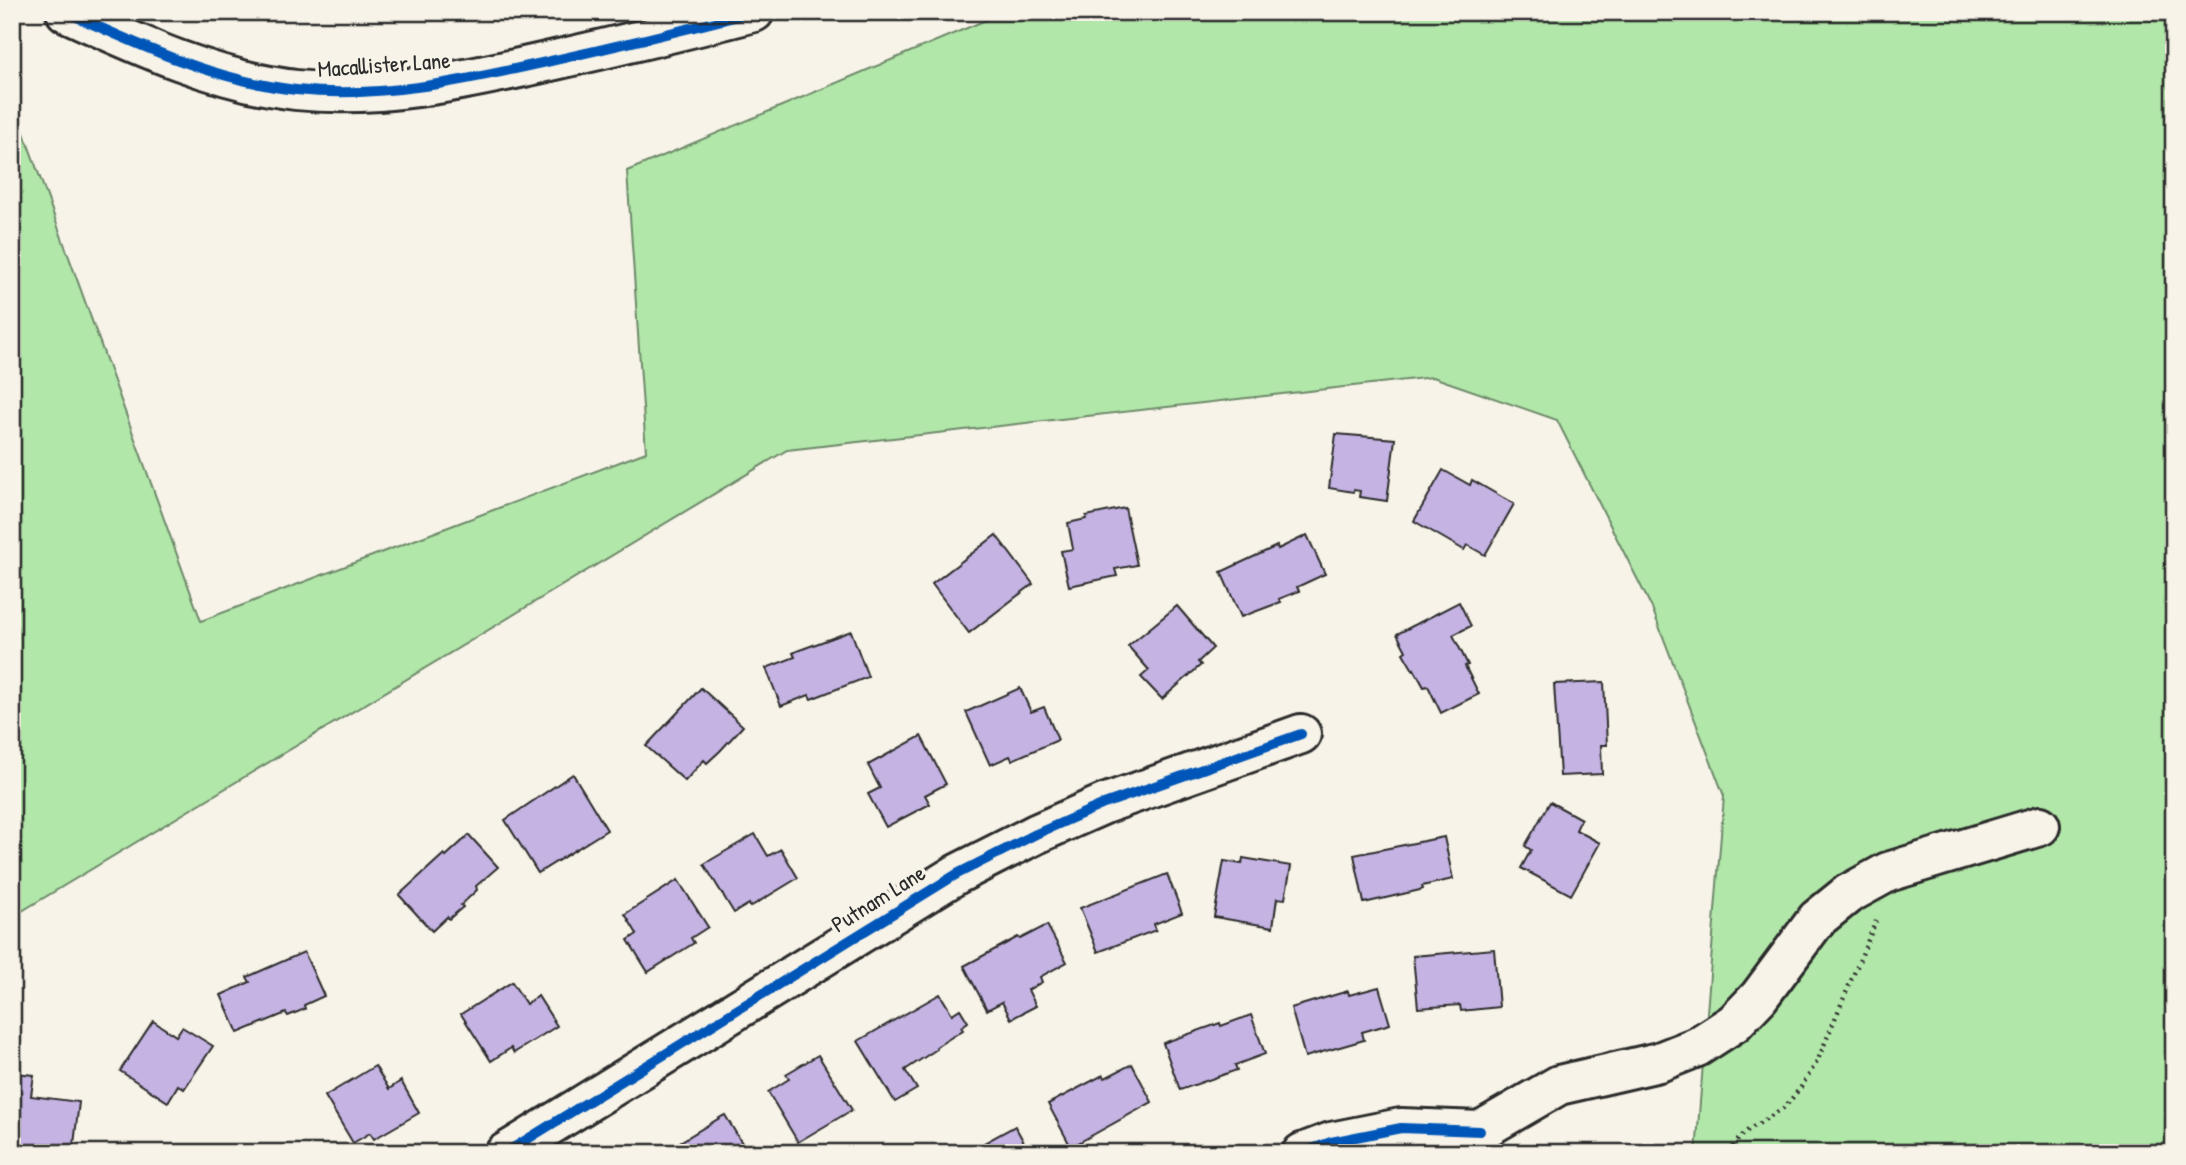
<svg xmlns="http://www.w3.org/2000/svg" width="2186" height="1165" viewBox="0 0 2186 1165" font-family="'Patrick Hand',sans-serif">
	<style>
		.green { fill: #b1e7a9; stroke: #6e896a; stroke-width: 2 }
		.building { fill: #c4b3e3; stroke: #2b2b2b; stroke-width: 2 }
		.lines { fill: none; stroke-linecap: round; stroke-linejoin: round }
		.minor-casing { stroke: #2b2b2b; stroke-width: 44 }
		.path { stroke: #2b2b2b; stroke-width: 4.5; stroke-dasharray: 2 5; stroke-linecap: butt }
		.minor { stroke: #f7f3e8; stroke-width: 38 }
		.cycleway-casing { stroke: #f7f3e8; stroke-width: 15 }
		.cycleway { stroke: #0057b8; stroke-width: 10 }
		.labels { text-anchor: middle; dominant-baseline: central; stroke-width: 7; stroke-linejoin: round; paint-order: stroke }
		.street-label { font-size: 23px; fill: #2b2b2b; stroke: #f7f3e8 }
	</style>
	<rect width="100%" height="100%" fill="#f7f3e8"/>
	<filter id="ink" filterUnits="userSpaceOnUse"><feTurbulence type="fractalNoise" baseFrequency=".0143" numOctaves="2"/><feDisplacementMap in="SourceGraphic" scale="14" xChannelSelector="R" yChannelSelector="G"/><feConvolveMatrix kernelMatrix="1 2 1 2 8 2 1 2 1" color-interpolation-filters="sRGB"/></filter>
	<g filter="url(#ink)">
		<polygon class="green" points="1005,12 2174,12 2174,1153 1696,1153 1724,796 1652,608 1557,420 1433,377 787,450 12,917 12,111 17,114 201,621 646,452 627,171"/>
		<g class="building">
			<polygon points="1336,434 1395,439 1387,501 1359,497 1360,491 1354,490 1353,492 1329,488"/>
			<polygon points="1443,470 1470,485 1472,480 1514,504 1485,555 1467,545 1464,550 1414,521"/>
			<polygon points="1125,508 1137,565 1115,569 1117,576 1069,586 1061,551 1073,549 1068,523 1086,519 1086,516"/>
			<polygon points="996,535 1033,584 969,633 932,584"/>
			<polygon points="1307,535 1325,574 1297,587 1299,591 1279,599 1281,602 1241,617 1221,572 1277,546 1278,549"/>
			<polygon points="1459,602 1471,626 1453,635 1468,665 1465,666 1479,694 1441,713 1428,686 1424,687 1414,669 1413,670 1403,653 1406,651 1397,634"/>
			<polygon points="1177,606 1213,648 1198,662 1201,665 1162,699 1141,677 1149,670 1128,646"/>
			<polygon points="851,631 868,677 811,699 809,695 781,706 766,668 795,657 793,653 797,651"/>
			<polygon points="1604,682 1607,745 1601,745 1602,774 1560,776 1554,684"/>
			<polygon points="701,688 743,726 720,751 707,763 704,760 685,781 646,746"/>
			<polygon points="1020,688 1031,712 1044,707 1058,740 1012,760 1010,756 990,765 966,712"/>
			<polygon points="921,736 946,784 925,795 930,804 886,827 868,794 880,788 868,765"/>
			<polygon points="573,774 607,830 538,873 505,820"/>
			<polygon points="1550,802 1581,819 1576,830 1600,843 1571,895 1521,868 1531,850 1525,846"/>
			<polygon points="755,834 768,856 781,849 798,878 750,907 749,904 734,913 704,864"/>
			<polygon points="469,835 498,867 476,886 477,890 461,905 463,907 449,919 447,917 432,931 399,895 444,854 446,856"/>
			<polygon points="1444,837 1453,879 1422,886 1423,889 1420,890 1364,903 1354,855"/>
			<polygon points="1243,858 1291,866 1285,899 1277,898 1273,927 1214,917 1224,861 1242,864"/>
			<polygon points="1167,874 1182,913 1154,924 1156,930 1098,952 1080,908"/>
			<polygon points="678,880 708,927 691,938 694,943 648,972 628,940 637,934 625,914"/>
			<polygon points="1047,925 1067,962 1040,977 1042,982 1028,990 1036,1006 1011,1019 1002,1002 987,1010 964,966 1018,937 1020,939"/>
			<polygon points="1494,949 1499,1007 1461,1011 1460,1005 1418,1008 1413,956"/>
			<polygon points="304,952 324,996 304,1005 305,1009 288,1016 286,1013 238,1033 221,995 250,982 247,977"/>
			<polygon points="512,982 526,1004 538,996 557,1026 517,1051 514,1053 511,1048 491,1061 461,1014"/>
			<polygon points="1379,987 1390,1024 1362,1032 1364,1040 1305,1057 1291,1008 1348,991 1349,995"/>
			<polygon points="940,994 952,1014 960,1009 968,1022 961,1027 963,1030 936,1047 937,1049 905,1070 917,1089 895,1102 858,1041"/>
			<polygon points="1251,1015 1265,1054 1235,1065 1237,1070 1180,1090 1163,1043 1220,1023 1221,1026"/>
			<polygon points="153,1021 176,1036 182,1027 213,1046 184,1089 178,1085 168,1102 120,1071"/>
			<polygon points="818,1055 852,1110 798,1142 768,1092 789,1079 786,1074"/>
			<polygon points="1132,1064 1152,1102 1071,1147 1048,1104 1103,1075 1105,1078"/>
			<polygon points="375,1066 389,1089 401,1081 419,1113 374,1139 370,1133 353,1143 325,1096"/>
			<polygon points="15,1073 34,1075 31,1096 79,1102 73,1153 26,1150 26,1153 12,1153 12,1094"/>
			<polygon points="725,1115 748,1153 662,1153 723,1116"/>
			<polygon points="1015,1126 1030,1153 967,1153 973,1149"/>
		</g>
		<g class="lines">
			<g class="minor-casing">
				<g id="minor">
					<path d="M66 12C138 45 216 81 296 90 379 99 462 81 542 63 613 47 684 30 754 12"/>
					<polyline points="505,1153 957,874 1036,834 1104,804 1301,734"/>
					<polyline points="1302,1153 1331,1142 1401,1128 1480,1131 1559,1085 1659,1062 1697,1047 1734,1023 1759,997 1817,919 1848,894 1888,872 2040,826"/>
				</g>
			</g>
			<polyline class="path" points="1730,1153 1735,1143 1747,1131 1785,1107 1801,1087 1817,1062 1876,921"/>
			<use href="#minor" class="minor"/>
			<g class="cycleway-casing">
				<g id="cycleway">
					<path d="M66 12C138 45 216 81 296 90 379 99 462 81 542 63 613 47 684 30 754 12"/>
					<polyline points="505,1153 957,874 1036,834 1104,804 1301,734"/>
					<polyline points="1302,1153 1331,1142 1401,1128 1480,1131"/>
				</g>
			</g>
			<use href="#cycleway" class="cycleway"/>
		</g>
	</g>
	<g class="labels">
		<g class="street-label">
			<text transform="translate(384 64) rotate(-4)">Macallister Lane</text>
			<text transform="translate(878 898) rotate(-32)">Putnam Lane</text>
		</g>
	</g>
	<rect width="2186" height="1165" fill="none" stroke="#f7f3e8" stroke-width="42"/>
	<rect x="21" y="21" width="2144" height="1123" fill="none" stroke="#2b2b2b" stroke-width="2.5" filter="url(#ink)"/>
</svg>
